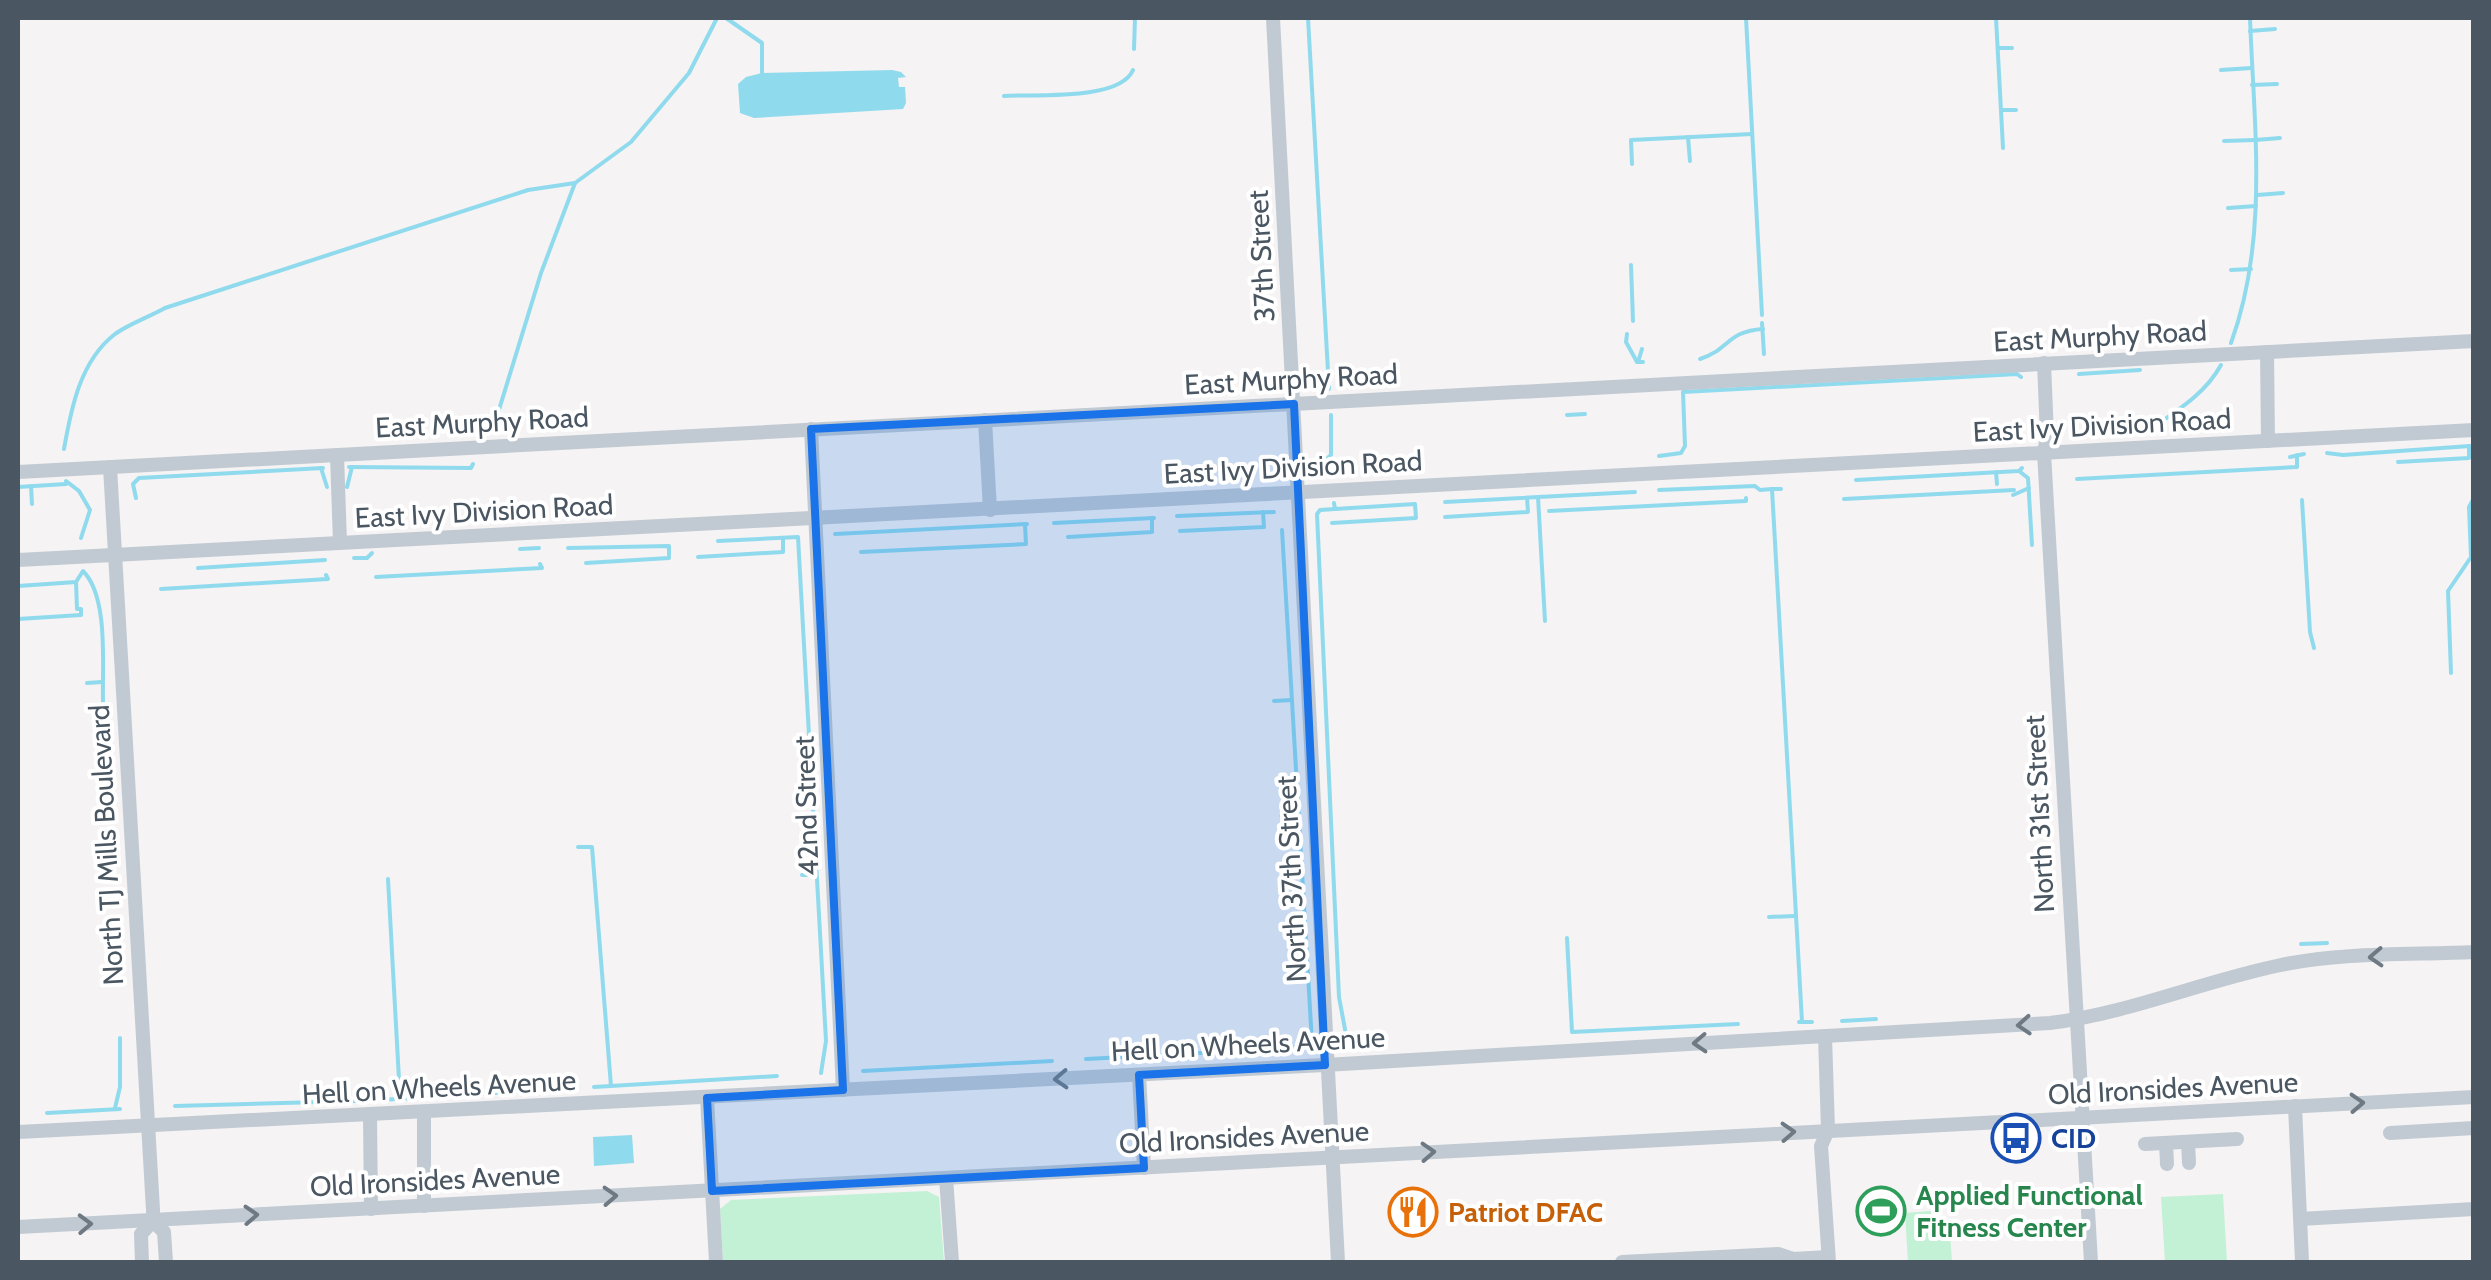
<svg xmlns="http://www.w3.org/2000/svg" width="2491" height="1280" viewBox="0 0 2491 1280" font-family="Cabin,sans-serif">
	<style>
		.green { fill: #c3f1d5 }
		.water { fill: #90daee }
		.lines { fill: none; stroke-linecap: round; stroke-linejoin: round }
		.stream { stroke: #90daee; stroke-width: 4 }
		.minor { stroke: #c1cad2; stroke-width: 14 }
		.oneway { stroke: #6e7983 }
		.marked { fill: #1a73e8; fill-opacity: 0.2; stroke: #1a73e8; stroke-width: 8; stroke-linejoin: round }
		.labels { text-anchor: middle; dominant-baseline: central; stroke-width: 8; stroke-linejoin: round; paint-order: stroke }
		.street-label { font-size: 28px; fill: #4a5661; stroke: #fff }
		.transit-label { font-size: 28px; font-weight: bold; fill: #164399; stroke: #fff; text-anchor: start }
		.leisure-label { font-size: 28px; font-weight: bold; fill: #27864d; stroke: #fff; text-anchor: start }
		.food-label { font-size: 28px; font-weight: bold; fill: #c56008; stroke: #fff; text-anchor: start }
	</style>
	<rect width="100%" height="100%" fill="#f5f3f3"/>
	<g class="green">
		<polygon points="927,1191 939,1197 944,1262 723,1262 720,1209 731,1200"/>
		<polygon points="2223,1194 2227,1262 2165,1262 2161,1197"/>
		<polygon points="1930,1211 1950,1233 1952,1262 1908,1262 1905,1213"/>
	</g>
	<g class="water">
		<polygon points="892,70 901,72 906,77 898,78 899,87 905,87 906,103 903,109 754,118 740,113 738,84 746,77 762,73"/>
		<polygon points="632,1135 634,1163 594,1166 593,1137"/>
	</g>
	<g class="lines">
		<g class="stream">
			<polyline points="726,18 762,43 762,73"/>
			<polyline points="1308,18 1329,389"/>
			<polyline points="1746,18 1762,315"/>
			<polyline points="1996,18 2003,148"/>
			<polyline points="2250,31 2275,29"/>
			<polyline points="1998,48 2012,48"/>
			<polyline points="1134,49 1135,18"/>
			<polyline points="2221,70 2251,68"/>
			<polyline points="2252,85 2277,84"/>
			<path d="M1004 96C1035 94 1120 101 1133 70"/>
			<polyline points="2001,110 2016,110"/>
			<polyline points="1688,137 1690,161"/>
			<polyline points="2255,140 2280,138"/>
			<polyline points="2224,141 2255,140"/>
			<polyline points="1632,164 1631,140 1752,134"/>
			<polyline points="2257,195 2283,193"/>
			<polyline points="2228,208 2256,206"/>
			<polyline points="1631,265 1633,321"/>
			<polyline points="2231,270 2251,269"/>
			<polyline points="1762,323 1764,354"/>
			<polyline points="1627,334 1626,342 1637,362 1643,362"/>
			<path d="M2231 343C2269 239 2254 127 2250 18"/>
			<path d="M1700 359C1729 350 1727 331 1763 329"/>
			<polyline points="1638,362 1642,349"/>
			<polyline points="2079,374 2140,370"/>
			<polyline points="1567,415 1585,414"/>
			<polyline points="494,426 541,273 575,183 631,142 689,73 717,18"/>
			<path d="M2151 429C2178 410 2205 394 2221 365"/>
			<path d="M64 449C71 409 80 361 115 334 129 324 149 317 165 308L528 190 575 183"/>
			<polyline points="2327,453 2343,455 2470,446"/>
			<polyline points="1659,456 1681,453 1685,446 1683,392 2017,374 2021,377"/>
			<polyline points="2290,457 2304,454"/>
			<polyline points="2398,462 2469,458 2469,446"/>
			<polyline points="349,467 471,468 473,464"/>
			<polyline points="321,468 327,487"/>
			<polyline points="2019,471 2028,478 2032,545"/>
			<polyline points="1313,472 1331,455 1331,415"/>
			<polyline points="1996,472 1997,484"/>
			<polyline points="2077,479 2297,467 2297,455"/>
			<polyline points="1856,480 2019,471 2022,468"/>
			<polyline points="66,481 79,491 90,510 81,538"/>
			<polyline points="31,486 32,504"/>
			<polyline points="18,487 66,484"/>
			<polyline points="347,487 352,467"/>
			<polyline points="1781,489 1772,489 1802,1022"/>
			<polyline points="1659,490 1755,486 1760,490 1772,489"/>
			<polyline points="2013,495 2029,488"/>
			<polyline points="1538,497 1545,621"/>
			<polyline points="136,498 133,484 139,478 323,468"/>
			<polyline points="1844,499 2014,490"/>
			<polyline points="2302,500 2310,632 2314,648"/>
			<polyline points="1445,502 1635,492"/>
			<polyline points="1335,509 1320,510 1317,514 1339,997 1347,1040 1372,1044"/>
			<polyline points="1549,511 1746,501 1746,498"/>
			<polyline points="1177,516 1274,512"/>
			<polyline points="1445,517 1528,512 1527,498"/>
			<polyline points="1054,523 1154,518"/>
			<polyline points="1332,523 1416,518 1415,504 1335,509 1334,503"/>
			<polyline points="1180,531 1264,527 1263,512"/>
			<polyline points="835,534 1027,524"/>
			<polyline points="1068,537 1152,532 1152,518"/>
			<polyline points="718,541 798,537 826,1041 821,1073"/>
			<polyline points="568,548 669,546 669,558 586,563"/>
			<polyline points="520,549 539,548"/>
			<polyline points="861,552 1026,544 1025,525"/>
			<polyline points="698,557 783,552 783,538"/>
			<polyline points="354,558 367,558 372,553"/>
			<polyline points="198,568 325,560"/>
			<polyline points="376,577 542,568 540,564"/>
			<path d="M18 586 76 582 83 571C109 597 102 666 103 702"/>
			<polyline points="161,589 328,579 326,575"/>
			<polyline points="18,619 81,615 81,609 77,609 76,582"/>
			<polyline points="2451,673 2448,591 2471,557 2469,507 2474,498"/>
			<polyline points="87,683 102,682"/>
			<polyline points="1274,701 1292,700"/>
			<polyline points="1281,815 1299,814"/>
			<polyline points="578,847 592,847 611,1086"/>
			<polyline points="802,875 816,875"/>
			<polyline points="388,879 400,1098"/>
			<polyline points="1769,917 1794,916"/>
			<polyline points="1567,938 1572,1032 1738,1024"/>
			<polyline points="2301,944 2327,943"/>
			<polyline points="1842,1021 1876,1019"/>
			<polyline points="1799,1022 1812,1022"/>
			<polyline points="1280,1048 1310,1046 1312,1043 1282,530"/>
			<polyline points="1086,1059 1258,1050"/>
			<polyline points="863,1071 1052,1061"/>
			<polyline points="594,1087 777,1076"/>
			<polyline points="380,1100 572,1088"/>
			<polyline points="175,1106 358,1101"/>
			<polyline points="115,1108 120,1087 120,1038"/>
			<polyline points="47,1113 120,1109"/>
		</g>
		<g class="minor">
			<polyline points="1273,18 1338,1262"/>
			<polyline points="2267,352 2268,441"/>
			<polyline points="2044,363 2047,436 2044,453 2091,1262"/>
			<polyline points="985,420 990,510"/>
			<polyline points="811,429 843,1090"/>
			<polyline points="337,455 340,543"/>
			<polyline points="110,467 153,1210 153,1221 164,1232 166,1262"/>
			<polyline points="18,472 2474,341"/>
			<polyline points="18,560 2474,430"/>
			<polyline points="1825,1036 1828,1130 1821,1146 1829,1262"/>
			<polyline points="1139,1075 1144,1168"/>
			<polyline points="707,1098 716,1262"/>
			<polyline points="2295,1106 2302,1262"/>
			<polyline points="424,1113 424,1206"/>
			<polyline points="370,1116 371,1209"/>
			<path d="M18 1132 1325 1065 2050 1023C2130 1013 2203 981 2281 965 2343 952 2410 955 2474 952"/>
			<polyline points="2390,1133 2474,1128"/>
			<polyline points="2188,1142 2189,1163"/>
			<polyline points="2166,1143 2167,1164"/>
			<polyline points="2145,1144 2237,1139"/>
			<polyline points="946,1178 952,1262"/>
			<polyline points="2300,1219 2474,1209"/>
			<polyline points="18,1227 2474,1097"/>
			<polyline points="142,1262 141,1234 153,1221"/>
			<polyline points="1622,1262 1778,1254 1793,1259 1828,1257"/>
		</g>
	</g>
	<defs><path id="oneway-chevron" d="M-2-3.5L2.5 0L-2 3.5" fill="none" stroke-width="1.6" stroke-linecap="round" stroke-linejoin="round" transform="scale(2.5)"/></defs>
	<g class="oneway">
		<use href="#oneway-chevron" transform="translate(2376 957) rotate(177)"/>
		<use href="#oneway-chevron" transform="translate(2024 1025) rotate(176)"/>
		<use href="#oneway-chevron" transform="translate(1700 1043) rotate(177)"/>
		<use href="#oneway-chevron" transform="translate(1061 1079) rotate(177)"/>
		<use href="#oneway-chevron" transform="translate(2357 1103) rotate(-3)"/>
		<use href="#oneway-chevron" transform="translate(1788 1132) rotate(-3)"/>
		<use href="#oneway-chevron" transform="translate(1428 1152) rotate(-3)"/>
		<use href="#oneway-chevron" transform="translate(610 1196) rotate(-3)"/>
		<use href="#oneway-chevron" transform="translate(251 1215) rotate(-3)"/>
		<use href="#oneway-chevron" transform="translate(85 1224) rotate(-2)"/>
	</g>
	<path class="marked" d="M1294 404 1325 1065 1139 1075 1144 1168 712 1191 707 1098 843 1090 811 429Z"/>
	<defs>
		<g id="bus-ring" transform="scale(2.5)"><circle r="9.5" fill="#fff" stroke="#1a4fb4" stroke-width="1.5"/><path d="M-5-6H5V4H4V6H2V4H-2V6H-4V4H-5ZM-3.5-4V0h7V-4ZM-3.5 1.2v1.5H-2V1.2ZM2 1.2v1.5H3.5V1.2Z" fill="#1a4fb4"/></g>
		<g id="stadium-ring" transform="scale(2.5)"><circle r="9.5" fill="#fff" stroke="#2e9e5b" stroke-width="1.5"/><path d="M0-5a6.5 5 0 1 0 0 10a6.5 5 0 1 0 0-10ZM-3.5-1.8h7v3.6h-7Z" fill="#2e9e5b"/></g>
		<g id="restaurant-ring" transform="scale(2.5)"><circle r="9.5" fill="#fff" stroke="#e8710a" stroke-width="1.5"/><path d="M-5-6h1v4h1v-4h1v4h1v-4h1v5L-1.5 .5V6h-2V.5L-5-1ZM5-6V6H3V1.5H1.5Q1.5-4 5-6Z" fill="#e8710a"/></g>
	</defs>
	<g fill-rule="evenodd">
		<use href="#bus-ring" x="2016" y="1138"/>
		<use href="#stadium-ring" x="1881" y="1211"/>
		<use href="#restaurant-ring" x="1413" y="1212"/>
	</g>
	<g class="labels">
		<g class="street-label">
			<text transform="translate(1261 256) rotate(-93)">37th Street</text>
			<text transform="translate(2100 336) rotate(-3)">East Murphy Road</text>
			<text transform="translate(1291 379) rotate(-3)">East Murphy Road</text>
			<text transform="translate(482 422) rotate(-3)">East Murphy Road</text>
			<text transform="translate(2102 425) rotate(-3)">East Ivy Division Road</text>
			<text transform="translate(1293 467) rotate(-3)">East Ivy Division Road</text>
			<text transform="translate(484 511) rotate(-3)">East Ivy Division Road</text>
			<text transform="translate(806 806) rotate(-92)">42nd Street</text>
			<text transform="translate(2039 814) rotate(-93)">North 31st Street</text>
			<text transform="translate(106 845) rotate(-93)">North TJ Mills Boulevard</text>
			<text transform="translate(1291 879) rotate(-93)">North 37th Street</text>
			<text transform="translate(1248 1044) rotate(-3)">Hell on Wheels Avenue</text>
			<text transform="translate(439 1087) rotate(-3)">Hell on Wheels Avenue</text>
			<text transform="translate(2173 1088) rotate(-3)">Old Ironsides Avenue</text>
			<text transform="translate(1244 1137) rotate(-3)">Old Ironsides Avenue</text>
			<text transform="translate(435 1180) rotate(-3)">Old Ironsides Avenue</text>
		</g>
		<g class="transit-label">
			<text x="2051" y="1138">CID</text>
		</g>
		<g class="leisure-label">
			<text x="1916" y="1195">Applied Functional<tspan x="1916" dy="32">Fitness Center</tspan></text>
		</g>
		<g class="food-label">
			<text x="1448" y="1212">Patriot DFAC</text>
		</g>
	</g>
	<rect width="2491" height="1280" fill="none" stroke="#4a5661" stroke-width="40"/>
</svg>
